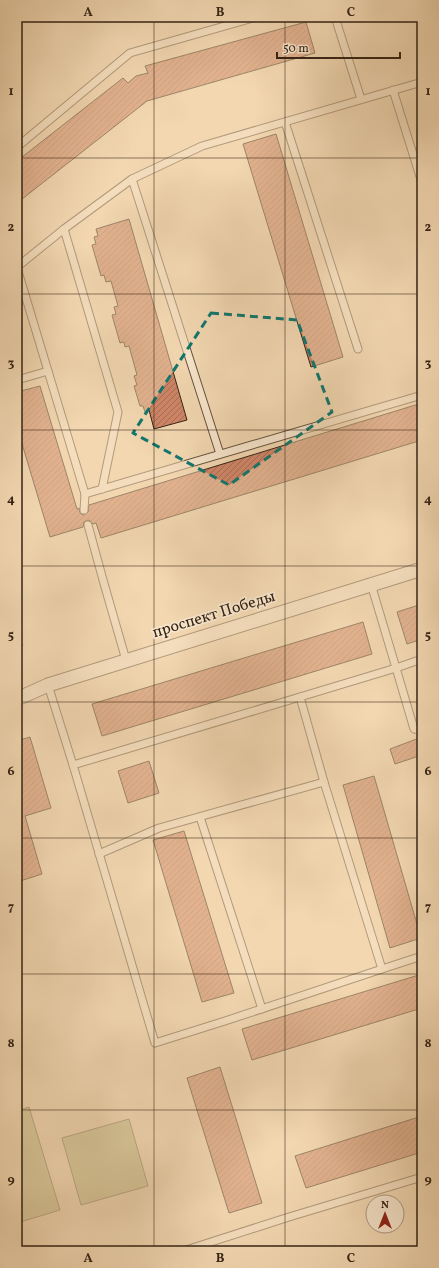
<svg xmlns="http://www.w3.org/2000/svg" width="439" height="1268" viewBox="0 0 439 1268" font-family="Vollkorn,serif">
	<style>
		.grass { fill: url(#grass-tufts); stroke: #7a704e }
		.garden { fill: #c0bd87; stroke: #7a704e }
		.building { fill: url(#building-hatch); stroke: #342314 }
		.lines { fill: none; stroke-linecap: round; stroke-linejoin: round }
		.lane-casing { stroke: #64503b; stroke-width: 9 }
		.street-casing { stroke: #64503b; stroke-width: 15 }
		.lane { stroke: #f7e5cc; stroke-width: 7 }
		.street { stroke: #f7e5cc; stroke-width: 13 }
		.marked { fill: none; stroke: #0f766e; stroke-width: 3; stroke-dasharray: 8 5; stroke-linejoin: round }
		.grid { fill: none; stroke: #342314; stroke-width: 1; stroke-opacity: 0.55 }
		.labels { text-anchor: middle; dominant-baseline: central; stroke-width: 3.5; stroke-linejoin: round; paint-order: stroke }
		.street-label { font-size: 16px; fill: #342314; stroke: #f7e5cc }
		.neatline { fill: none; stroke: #342314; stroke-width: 1.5 }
		.grid-label { font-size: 13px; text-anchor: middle; font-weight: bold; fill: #342314 }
	</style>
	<defs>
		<pattern id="grass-tufts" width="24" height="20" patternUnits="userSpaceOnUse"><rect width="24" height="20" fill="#c0bd87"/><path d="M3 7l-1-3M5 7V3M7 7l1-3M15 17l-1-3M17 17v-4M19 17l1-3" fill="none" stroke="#a6a274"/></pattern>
		<pattern id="building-hatch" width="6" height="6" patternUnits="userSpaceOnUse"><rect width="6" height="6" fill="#ce8567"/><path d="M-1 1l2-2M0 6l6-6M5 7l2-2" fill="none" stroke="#a86c54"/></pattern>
	</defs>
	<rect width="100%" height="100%" fill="#f2d7b1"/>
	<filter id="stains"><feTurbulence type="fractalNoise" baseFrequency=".005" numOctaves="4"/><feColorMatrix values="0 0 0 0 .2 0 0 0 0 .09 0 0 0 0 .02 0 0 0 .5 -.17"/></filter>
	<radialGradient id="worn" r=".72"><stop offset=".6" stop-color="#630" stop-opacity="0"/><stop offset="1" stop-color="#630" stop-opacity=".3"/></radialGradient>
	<polygon class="grass" points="17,627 23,646 17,648"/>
	<g class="garden">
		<polygon points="29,1107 60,1210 17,1223 17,1111"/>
		<polygon points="129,1119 148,1186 81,1205 62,1138"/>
	</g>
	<g class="building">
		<polygon points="306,22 315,53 147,101 17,203 17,161 123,78 128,83 136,76 148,73 145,66"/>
		<polygon points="276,134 343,357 311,367 243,144"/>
		<polygon points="129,219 187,420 154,429 149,410 145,412 143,406 140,406 134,386 137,385 134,376 137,375 129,346 125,347 124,342 120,343 112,315 116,314 114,307 118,306 111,281 106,282 104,275 101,276 92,245 96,244 94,237 98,236 96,229"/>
		<polygon points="40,386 77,509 79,508 80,513 83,515 88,512 89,505 422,403 422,440 101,538 96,523 93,524 89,520 84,522 83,527 50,537 17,427 17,392"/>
		<polygon points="422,604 422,639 407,644 397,612"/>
		<polygon points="363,622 372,654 102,736 92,704"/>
		<polygon points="30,737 51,808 25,816 42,874 17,882 17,741"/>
		<polygon points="422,737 422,755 395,764 390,749"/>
		<polygon points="149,761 159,793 128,803 118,771"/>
		<polygon points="374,776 421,938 390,948 343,785"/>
		<polygon points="184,831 234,993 202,1002 153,840"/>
		<polygon points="422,974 422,1008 252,1060 242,1029"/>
		<polygon points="220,1067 262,1203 229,1213 187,1078"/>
		<polygon points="422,1116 422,1152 306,1188 295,1156"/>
	</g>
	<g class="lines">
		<g class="lane-casing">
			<g id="lane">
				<polyline points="335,17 361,99"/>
				<polyline points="393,90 422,183"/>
				<polyline points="285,122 358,349"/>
				<polyline points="17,147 130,53 256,17"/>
				<polyline points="132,179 220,454"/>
				<polyline points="64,229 118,412 102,489"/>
				<polyline points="17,267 64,229 132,179 202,146 422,82"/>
				<polyline points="17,268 85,494 422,395"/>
				<polyline points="17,380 48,371"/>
				<polyline points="84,510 85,494"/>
				<polyline points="88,525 103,580 126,660"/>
				<polyline points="422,659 396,668 414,729 422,730"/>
				<polyline points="48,685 73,765 155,1043 225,1021 382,969"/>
				<polyline points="300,697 396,668 371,584"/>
				<polyline points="73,765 300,697 324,782 382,969 422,956"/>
				<polyline points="200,817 262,1009"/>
				<polyline points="99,854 159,828 324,782"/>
				<polyline points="183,1251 289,1217 422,1177"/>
			</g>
		</g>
		<g class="street-casing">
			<polyline id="street" points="17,699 48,685 422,569"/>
		</g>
		<use href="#lane" class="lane"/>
		<use href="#street" class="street"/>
	</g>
	<path d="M0 0H439V1268H0ZM211 313 297 320 332 412 229 485 133 433Z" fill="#f2d7b1" fill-opacity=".55" fill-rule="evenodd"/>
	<path class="marked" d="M211 313 297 320 332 412 229 485 133 433Z"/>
	<path class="grid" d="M154 17V1251M285 17V1251M17 158H422M17 294H422M17 430H422M17 566H422M17 702H422M17 838H422M17 974H422M17 1110H422"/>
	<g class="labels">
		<g class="street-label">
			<text transform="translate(214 615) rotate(-17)">проспект Победы</text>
		</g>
	</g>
	<rect width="439" height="1268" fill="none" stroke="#f2d7b1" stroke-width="44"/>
	<g transform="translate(385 1214)"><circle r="19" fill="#f7e5cc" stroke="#a99782"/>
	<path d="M0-3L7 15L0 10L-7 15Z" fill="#8f2418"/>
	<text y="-6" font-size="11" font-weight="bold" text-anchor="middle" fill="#342314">N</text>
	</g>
	<path d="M277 52v6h123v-6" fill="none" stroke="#342314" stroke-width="2"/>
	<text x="283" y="52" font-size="12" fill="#342314" stroke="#f7e5cc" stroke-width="3" paint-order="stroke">50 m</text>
	<rect x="22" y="22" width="395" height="1224" class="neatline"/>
	<g class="grid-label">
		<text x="88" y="16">A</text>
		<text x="220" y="16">B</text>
		<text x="351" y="16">C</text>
		<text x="11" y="95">1</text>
		<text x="428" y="95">1</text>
		<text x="11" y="231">2</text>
		<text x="428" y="231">2</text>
		<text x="11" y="367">3</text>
		<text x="428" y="367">3</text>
		<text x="11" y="503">4</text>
		<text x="428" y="503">4</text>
		<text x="11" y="639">5</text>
		<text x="428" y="639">5</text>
		<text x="11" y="775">6</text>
		<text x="428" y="775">6</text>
		<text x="11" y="911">7</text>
		<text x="428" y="911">7</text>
		<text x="11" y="1047">8</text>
		<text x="428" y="1047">8</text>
		<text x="11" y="1183">9</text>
		<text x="428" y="1183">9</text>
		<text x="88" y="1262">A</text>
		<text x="220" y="1262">B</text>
		<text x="351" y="1262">C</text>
	</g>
	<rect width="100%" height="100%" filter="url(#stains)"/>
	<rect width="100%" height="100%" fill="url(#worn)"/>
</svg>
